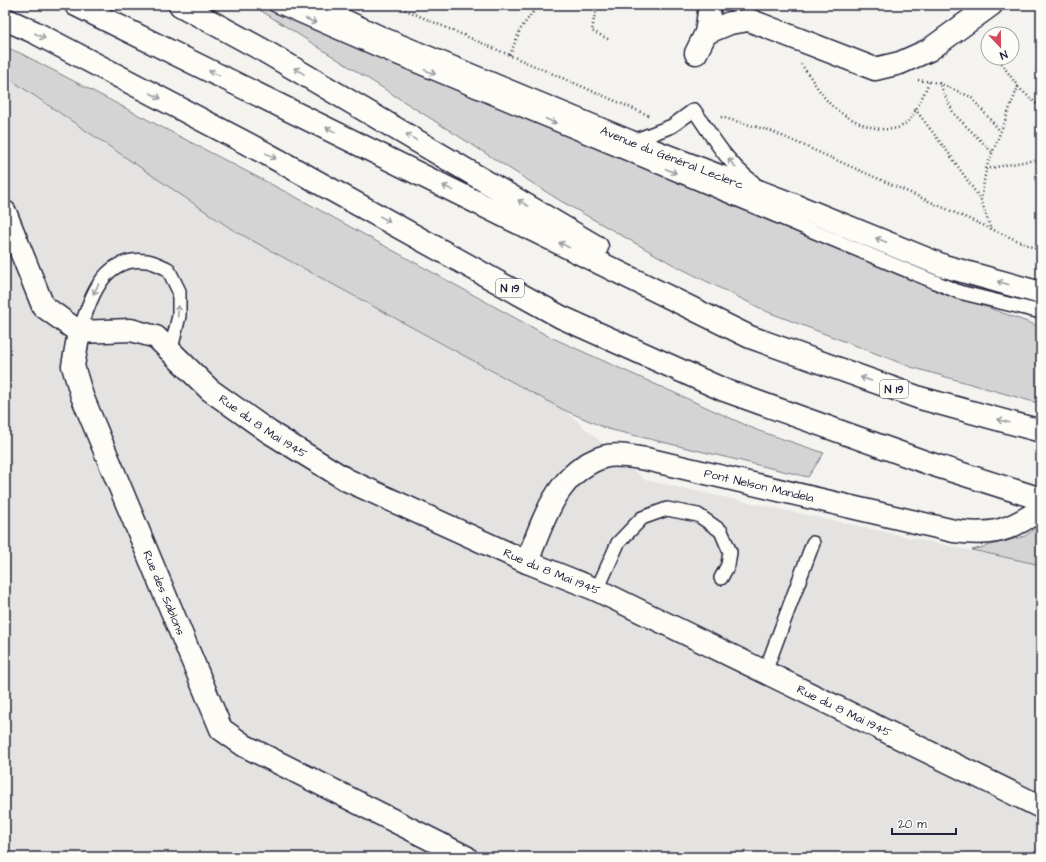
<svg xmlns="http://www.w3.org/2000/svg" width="1046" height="862" viewBox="0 0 1046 862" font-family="'Architects Daughter',sans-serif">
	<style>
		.built { fill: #e4e3e2 }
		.green { fill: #d5d4d5; stroke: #7c7b88 }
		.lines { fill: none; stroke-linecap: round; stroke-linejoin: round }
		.lane-casing { stroke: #22223b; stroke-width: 16 }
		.street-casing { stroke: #22223b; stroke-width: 25 }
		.secondary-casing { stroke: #22223b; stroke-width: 25 }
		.highway-casing { stroke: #22223b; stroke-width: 25 }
		.path { stroke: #22223b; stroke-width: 2.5; stroke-dasharray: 1 3; stroke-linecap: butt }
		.lane { stroke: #fdfcf7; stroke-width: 13 }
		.street { stroke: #fdfcf7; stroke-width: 22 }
		.secondary { stroke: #fdfcf7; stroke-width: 22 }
		.highway { stroke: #fdfcf7; stroke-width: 22 }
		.oneway { stroke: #9a9aa2 }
		.labels { text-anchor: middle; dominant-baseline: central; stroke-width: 3.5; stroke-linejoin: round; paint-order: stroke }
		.shield { fill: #fdfcf7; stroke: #646373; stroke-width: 1 }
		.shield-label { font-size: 11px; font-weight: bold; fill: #22223b }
		.street-label { font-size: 12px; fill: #22223b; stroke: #fdfcf7 }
	</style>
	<rect width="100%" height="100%" fill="#f4f3ef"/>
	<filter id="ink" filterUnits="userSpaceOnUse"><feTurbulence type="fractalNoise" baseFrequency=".025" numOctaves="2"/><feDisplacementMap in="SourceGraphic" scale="8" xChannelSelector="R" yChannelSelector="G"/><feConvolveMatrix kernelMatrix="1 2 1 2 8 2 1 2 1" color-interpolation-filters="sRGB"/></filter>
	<g filter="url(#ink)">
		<polygon class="built" points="11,80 564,410 645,480 982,553 1041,544 1041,857 5,857 5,82"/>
		<g class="green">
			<polygon points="252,5 271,5 959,297 1041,327 1041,404 911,367 768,312 674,265 559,200"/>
			<polygon points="5,47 20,53 307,203 546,335 759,431 824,453 808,477 608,429 564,410 233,230 11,80 5,82"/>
			<polygon points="1041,525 1041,565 972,550 1025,536"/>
		</g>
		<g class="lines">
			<g class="lane-casing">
				<g id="lane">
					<polyline points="275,5 376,49 959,292 1041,312"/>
					<path d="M631 142 672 126 694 110C712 136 727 163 753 182"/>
					<path d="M79 332C91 299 102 255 147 261 154 262 161 266 168 269L179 291V316L171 349"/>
					<polyline points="597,590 618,543 642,518 667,509 698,515 721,531 730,552 728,565 721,578"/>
					<polyline points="765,672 813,543"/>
				</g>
			</g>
			<g class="street-casing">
				<g id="street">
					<polyline points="706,33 730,23 749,20 875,69 900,63 929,50 991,5"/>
					<polyline points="696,53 706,33 710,5"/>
					<polyline points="5,212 43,306 79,332"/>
					<path id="s1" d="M79 332 131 330 156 337 210 390 269 432 347 480 527 562 597 590 1041 807"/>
					<path id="s2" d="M79 332 73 366 82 396 221 729 245 746 466 857"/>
					<path id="s3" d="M527 562C543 521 557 472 603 457 616 453 633 457 646 459L954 531C993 536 1009 531 1041 509"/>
				</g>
			</g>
			<g class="secondary-casing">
				<g id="secondary">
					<path id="s4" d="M310 5 386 40 631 142 802 208 944 266 1041 293"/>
				</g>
			</g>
			<g class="highway-casing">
				<g id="highway">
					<polyline points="76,5 750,337 920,398 1041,431"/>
					<polyline points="180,5 261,49 597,247"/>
					<polyline points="5,19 34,32 267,154 561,317 724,390 928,463 1041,499"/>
				</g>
			</g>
			<g class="path">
				<polyline points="394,5 650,116"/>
				<polyline points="599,5 594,18 592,31 610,40"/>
				<polyline points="983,36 988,44"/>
				<polyline points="510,55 520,30 538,5"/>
				<path d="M801 64C811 77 819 92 830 104 845 119 885 139 905 124 914 118 924 93 929 82"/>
				<polyline points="918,80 939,83 954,114 992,152"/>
				<polyline points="939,83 971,97 1000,131"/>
				<polyline points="1018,87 1041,108"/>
				<polyline points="915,109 950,155 981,200"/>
				<polyline points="721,117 771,131 1041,251"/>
				<polyline points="1036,161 1041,155"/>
				<polyline points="986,169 1028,161 1041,161"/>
				<polyline points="990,227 981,200 986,169 1018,87 998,58"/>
			</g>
			<use href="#lane" class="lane"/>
			<use href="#street" class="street"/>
			<use href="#secondary" class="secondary"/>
			<use href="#highway" class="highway"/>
		</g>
		<defs><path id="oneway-shaft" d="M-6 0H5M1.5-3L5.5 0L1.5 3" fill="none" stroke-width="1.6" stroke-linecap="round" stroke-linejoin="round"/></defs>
		<g class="oneway">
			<use href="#oneway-shaft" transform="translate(311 21) rotate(24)"/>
			<use href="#oneway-shaft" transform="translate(40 36) rotate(28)"/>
			<use href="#oneway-shaft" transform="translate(299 71) rotate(-149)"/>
			<use href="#oneway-shaft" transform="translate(430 72) rotate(23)"/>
			<use href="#oneway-shaft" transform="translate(214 73) rotate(-154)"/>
			<use href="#oneway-shaft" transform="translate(156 96) rotate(28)"/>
			<use href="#oneway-shaft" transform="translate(551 121) rotate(23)"/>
			<use href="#oneway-shaft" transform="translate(331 130) rotate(-154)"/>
			<use href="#oneway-shaft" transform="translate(411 137) rotate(-149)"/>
			<use href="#oneway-shaft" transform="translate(271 156) rotate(29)"/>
			<use href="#oneway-shaft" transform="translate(732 163) rotate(-132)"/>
			<use href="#oneway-shaft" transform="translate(671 171) rotate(23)"/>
			<use href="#oneway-shaft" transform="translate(448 188) rotate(-154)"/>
			<use href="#oneway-shaft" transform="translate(523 203) rotate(-149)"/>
			<use href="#oneway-shaft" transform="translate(385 219) rotate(29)"/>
			<use href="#oneway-shaft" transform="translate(881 240) rotate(-158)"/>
			<use href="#oneway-shaft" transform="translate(564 245) rotate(-154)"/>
			<use href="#oneway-shaft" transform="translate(1003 283) rotate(-165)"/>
			<use href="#oneway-shaft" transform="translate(96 289) rotate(118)"/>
			<use href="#oneway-shaft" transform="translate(178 311) rotate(-88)"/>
			<use href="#oneway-shaft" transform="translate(866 379) rotate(-161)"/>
			<use href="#oneway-shaft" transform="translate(1003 421) rotate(-165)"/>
		</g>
	</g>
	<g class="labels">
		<g class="shield">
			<rect x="496" y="279" width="28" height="18" rx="3"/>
			<rect x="880" y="380" width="28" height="18" rx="3"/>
		</g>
		<g class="shield-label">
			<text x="510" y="288">N 19</text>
			<text x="894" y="389">N 19</text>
		</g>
		<g class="street-label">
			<text stroke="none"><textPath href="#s4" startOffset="393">Avenue du Général Leclerc</textPath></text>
			<text stroke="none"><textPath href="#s1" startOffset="218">Rue du 8 Mai 1945</textPath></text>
			<text stroke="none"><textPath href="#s3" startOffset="294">Pont Nelson Mandela</textPath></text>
			<text stroke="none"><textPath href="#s1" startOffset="542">Rue du 8 Mai 1945</textPath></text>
			<text stroke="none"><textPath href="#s2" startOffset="279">Rue des Sablons</textPath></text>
			<text stroke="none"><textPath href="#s1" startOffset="866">Rue du 8 Mai 1945</textPath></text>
		</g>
	</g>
	<rect width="1046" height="862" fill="none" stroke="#fdfcf7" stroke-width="20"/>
	<rect x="10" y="10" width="1026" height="842" fill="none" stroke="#22223b" stroke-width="1.5" filter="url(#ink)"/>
	<g transform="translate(1000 46) rotate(158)"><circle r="19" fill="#fdfcf7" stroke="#a5a5ac"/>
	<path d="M0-3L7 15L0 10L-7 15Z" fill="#d1495b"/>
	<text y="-6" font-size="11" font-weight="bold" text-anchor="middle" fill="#22223b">N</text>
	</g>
	<path d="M892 828v6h64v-6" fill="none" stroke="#22223b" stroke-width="2"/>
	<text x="898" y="828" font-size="12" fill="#22223b" stroke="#fdfcf7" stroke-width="3" paint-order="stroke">20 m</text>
</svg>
